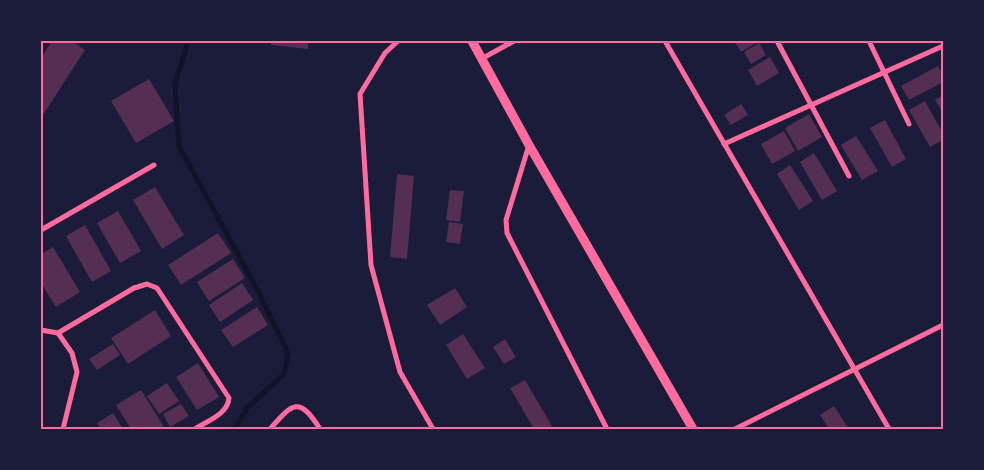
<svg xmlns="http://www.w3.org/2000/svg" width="984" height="470" viewBox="0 0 984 470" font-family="Poppins,sans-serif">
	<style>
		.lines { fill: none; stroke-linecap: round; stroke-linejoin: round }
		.stream { stroke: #12122b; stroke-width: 5 }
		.building { fill: #542f53 }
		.minor { stroke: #ff6b9d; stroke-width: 5 }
		.tertiary { stroke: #ff6b9d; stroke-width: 9 }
		.neatline { fill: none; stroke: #ff6b9d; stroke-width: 2 }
	</style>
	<rect width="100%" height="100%" fill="#1b1b3a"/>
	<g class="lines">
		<polyline class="stream" points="188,41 175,84 179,146 258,291 288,353 284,374 247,408 235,429"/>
	</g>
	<g class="building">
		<polygon points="52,41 72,41 85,50 41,118 41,58"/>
		<polygon points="272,41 308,41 308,49 271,45"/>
		<polygon points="734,41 755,41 756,43 741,52"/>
		<polygon points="759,43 766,55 751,64 744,52"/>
		<polygon points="770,57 779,73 757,86 748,70"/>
		<polygon points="938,66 943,75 943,82 909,100 901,86"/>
		<polygon points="149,79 174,121 136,143 111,101"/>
		<polygon points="943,95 943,113 935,100"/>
		<polygon points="925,101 943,134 943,140 930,147 909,110"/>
		<polygon points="741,104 748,115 731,125 724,115"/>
		<polygon points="809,114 822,137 798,151 785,128"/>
		<polygon points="885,120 906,159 892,167 870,128"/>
		<polygon points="784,131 795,151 772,164 761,144"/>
		<polygon points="856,136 878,171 862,180 841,145"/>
		<polygon points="814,153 837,191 822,200 800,162"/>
		<polygon points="790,165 813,201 799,210 777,174"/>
		<polygon points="397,174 414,176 407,259 390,257"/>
		<polygon points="155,187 184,235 162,249 133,200"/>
		<polygon points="450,190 464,191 460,222 446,220"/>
		<polygon points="118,211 141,251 120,263 97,223"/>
		<polygon points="449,222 463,224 460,244 446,242"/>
		<polygon points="85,225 111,271 92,282 66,236"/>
		<polygon points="218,233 231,253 181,285 168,265"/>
		<polygon points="53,247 80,292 56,307 41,283 41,254"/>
		<polygon points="233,259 245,278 209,301 197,282"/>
		<polygon points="242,283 253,300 220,322 209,305"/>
		<polygon points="455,288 467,307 440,325 427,305"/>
		<polygon points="257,307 268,325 233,347 221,330"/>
		<polygon points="155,310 171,336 128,364 111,338"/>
		<polygon points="463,334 485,368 467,379 446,345"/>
		<polygon points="505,339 516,357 504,364 493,347"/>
		<polygon points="113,344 120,355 97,370 89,359"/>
		<polygon points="198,363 219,397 197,410 176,377"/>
		<polygon points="525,380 552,426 547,429 534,429 510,388"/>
		<polygon points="167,383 179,401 159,414 147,396"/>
		<polygon points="141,390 164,427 161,429 131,429 116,405"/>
		<polygon points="181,404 189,416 170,427 163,414"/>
		<polygon points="834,406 849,429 829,429 820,415"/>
		<polygon points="113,413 123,429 101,429 97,423"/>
	</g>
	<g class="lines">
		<g class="minor">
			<polyline points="398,41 385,53 360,94 371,265 400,372 433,429"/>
			<polyline points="665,41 889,429"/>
			<polyline points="777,41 849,176"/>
			<polyline points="869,41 909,124"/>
			<polyline points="483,58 514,41"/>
			<polyline points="724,144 943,46"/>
			<polyline points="529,145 506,220 507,233 607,429"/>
			<polyline points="41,230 154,165"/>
			<path d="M41 330 58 333 134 288 147 284 157 288 229 398C228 414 207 421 195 429"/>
			<polyline points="58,333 72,353 77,372 63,429"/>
			<path d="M270 429C292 404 299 395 320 429"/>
			<polyline points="735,429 943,325"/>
		</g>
		<polyline class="tertiary" points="472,41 529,145 693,429"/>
	</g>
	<rect width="984" height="470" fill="none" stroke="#1b1b3a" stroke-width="85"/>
	<rect x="42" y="42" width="900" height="386" class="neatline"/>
</svg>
